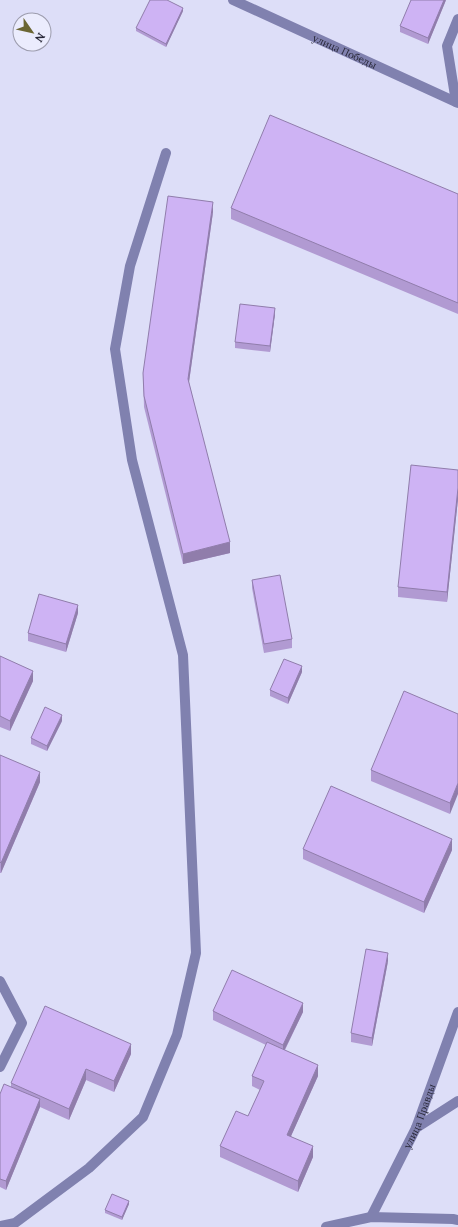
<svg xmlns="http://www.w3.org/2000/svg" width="458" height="1227" viewBox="0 0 458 1227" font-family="Lora,serif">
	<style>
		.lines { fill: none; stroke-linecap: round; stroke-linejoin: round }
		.minor { stroke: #8081af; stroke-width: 10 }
		.wall { fill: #b19ad2 }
		.shaded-wall { fill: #907dab }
		.building { fill: #ceb3f4; stroke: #907dab }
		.labels { text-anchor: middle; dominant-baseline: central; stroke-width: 3; stroke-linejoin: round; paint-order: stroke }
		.street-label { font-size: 10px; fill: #272737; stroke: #ebecfd }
	</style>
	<rect width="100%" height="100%" fill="#dddef8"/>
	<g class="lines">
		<g class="minor">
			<path id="s1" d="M233 0 458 103"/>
			<polyline points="456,102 447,46 458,19"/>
			<polyline points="0,981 22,1023 0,1067"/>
			<polyline points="416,1128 458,1101"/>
			<path id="s2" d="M371 1217 416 1128 458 1012"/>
			<polyline points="0,1226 15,1223 89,1168 143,1117 177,1035 196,953 183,655 132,460 115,349 130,266 166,153"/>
			<polyline points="326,1227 371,1217 453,1219 458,1220"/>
		</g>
	</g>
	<g class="wall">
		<polygon points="446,0 428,44 400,32 400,26"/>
		<polygon points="183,11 166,47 136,31 136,28"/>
		<polygon points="458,194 458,314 231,219 231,208"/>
		<polygon points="213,212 189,382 230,553 183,564 144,407 143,373"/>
		<polygon points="275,314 270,352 235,348 235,342"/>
		<polygon points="458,470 458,499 447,602 398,597 398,587"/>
		<polygon points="252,580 292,639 292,648 264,653 252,588"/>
		<polygon points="78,613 66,652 28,641 28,633"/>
		<polygon points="0,656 33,681 10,731 0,727"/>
		<polygon points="302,672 288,704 270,696 270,690"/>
		<polygon points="458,714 450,814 371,781 371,770"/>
		<polygon points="62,721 47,751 31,744 31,738"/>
		<polygon points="0,756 40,782 1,873 0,873"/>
		<polygon points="303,849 452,850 424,913 303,859"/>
		<polygon points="388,961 372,1046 351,1042 351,1033"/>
		<polygon points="213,1011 303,1012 285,1050 318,1076 291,1136 313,1157 298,1192 220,1157 220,1146 248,1116 260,1090 252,1086 252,1076 266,1045 213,1020"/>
		<polygon points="131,1054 114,1092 86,1080 69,1120 40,1107 6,1190 0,1187 0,1094 11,1087 11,1083"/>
		<polygon points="129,1204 122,1220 105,1213 105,1210"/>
	</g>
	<g class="shaded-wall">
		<polygon points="444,0 446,0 428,44 428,38"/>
		<polygon points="183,8 183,11 166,47 166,44"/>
		<polygon points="213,202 213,212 188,389 188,379"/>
		<polygon points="275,308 275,314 270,352 270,346"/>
		<polygon points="458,488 458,499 447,602 447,592"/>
		<polygon points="230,542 230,553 183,564 183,554"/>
		<polygon points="78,605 78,613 66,652 66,644"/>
		<polygon points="302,666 302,672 288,704 288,698"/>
		<polygon points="33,671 33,681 10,731 10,721"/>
		<polygon points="62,715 62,721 47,751 47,746"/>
		<polygon points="40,772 40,782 1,873 1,863"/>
		<polygon points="458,783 458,794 450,814 450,803"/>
		<polygon points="452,839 452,850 424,913 424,902"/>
		<polygon points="388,953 388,961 372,1046 372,1038"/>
		<polygon points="303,1003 303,1012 283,1053 283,1045"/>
		<polygon points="131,1044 131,1054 114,1092 114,1081"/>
		<polygon points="318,1065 318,1076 287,1145 287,1135"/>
		<polygon points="86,1069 86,1080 69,1120 69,1109"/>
		<polygon points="40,1099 40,1107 6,1190 6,1181"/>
		<polygon points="313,1146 313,1157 298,1192 298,1181"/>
		<polygon points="129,1201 129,1204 122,1220 122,1217"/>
	</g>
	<g class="building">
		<polygon points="150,0 167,0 183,8 166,44 136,28"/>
		<polygon points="411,0 444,0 428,38 400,26"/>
		<polygon points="270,115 458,194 458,303 231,208"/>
		<polygon points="168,196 213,202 188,379 230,542 183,554 144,396 143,373"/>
		<polygon points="240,304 275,308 270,346 235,342"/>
		<polygon points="411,465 458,470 458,488 447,592 398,587"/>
		<polygon points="280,575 292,639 264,644 252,580"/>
		<polygon points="39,594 78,605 66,644 28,633"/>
		<polygon points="0,656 33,671 10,721 0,716"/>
		<polygon points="284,659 302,666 288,698 270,690"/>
		<polygon points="404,691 458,714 458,783 450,803 371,770"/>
		<polygon points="45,707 62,715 47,746 31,738"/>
		<polygon points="0,755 40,772 1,863 0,862"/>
		<polygon points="331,786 452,839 424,902 303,849"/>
		<polygon points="366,949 388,953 372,1038 351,1033"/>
		<polygon points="232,970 303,1003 283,1045 213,1011"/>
		<polygon points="45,1006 131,1044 114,1081 86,1069 69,1109 11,1083"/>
		<polygon points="267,1042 318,1065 287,1135 313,1146 298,1181 220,1146 236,1111 248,1116 264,1081 252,1076"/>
		<polygon points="4,1084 40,1099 6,1181 0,1179 0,1094"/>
		<polygon points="112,1194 129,1201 122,1217 105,1210"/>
	</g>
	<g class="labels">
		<g class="street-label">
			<text stroke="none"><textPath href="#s1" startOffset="123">улица Победы</textPath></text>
			<text stroke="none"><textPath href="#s2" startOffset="112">улица Правды</textPath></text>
		</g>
	</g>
	<g transform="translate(32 32) rotate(124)"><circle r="19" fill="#ebecfd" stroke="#9d9dae"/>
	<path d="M0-3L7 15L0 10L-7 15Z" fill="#6b6633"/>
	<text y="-6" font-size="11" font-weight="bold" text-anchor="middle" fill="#272737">N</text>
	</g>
</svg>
